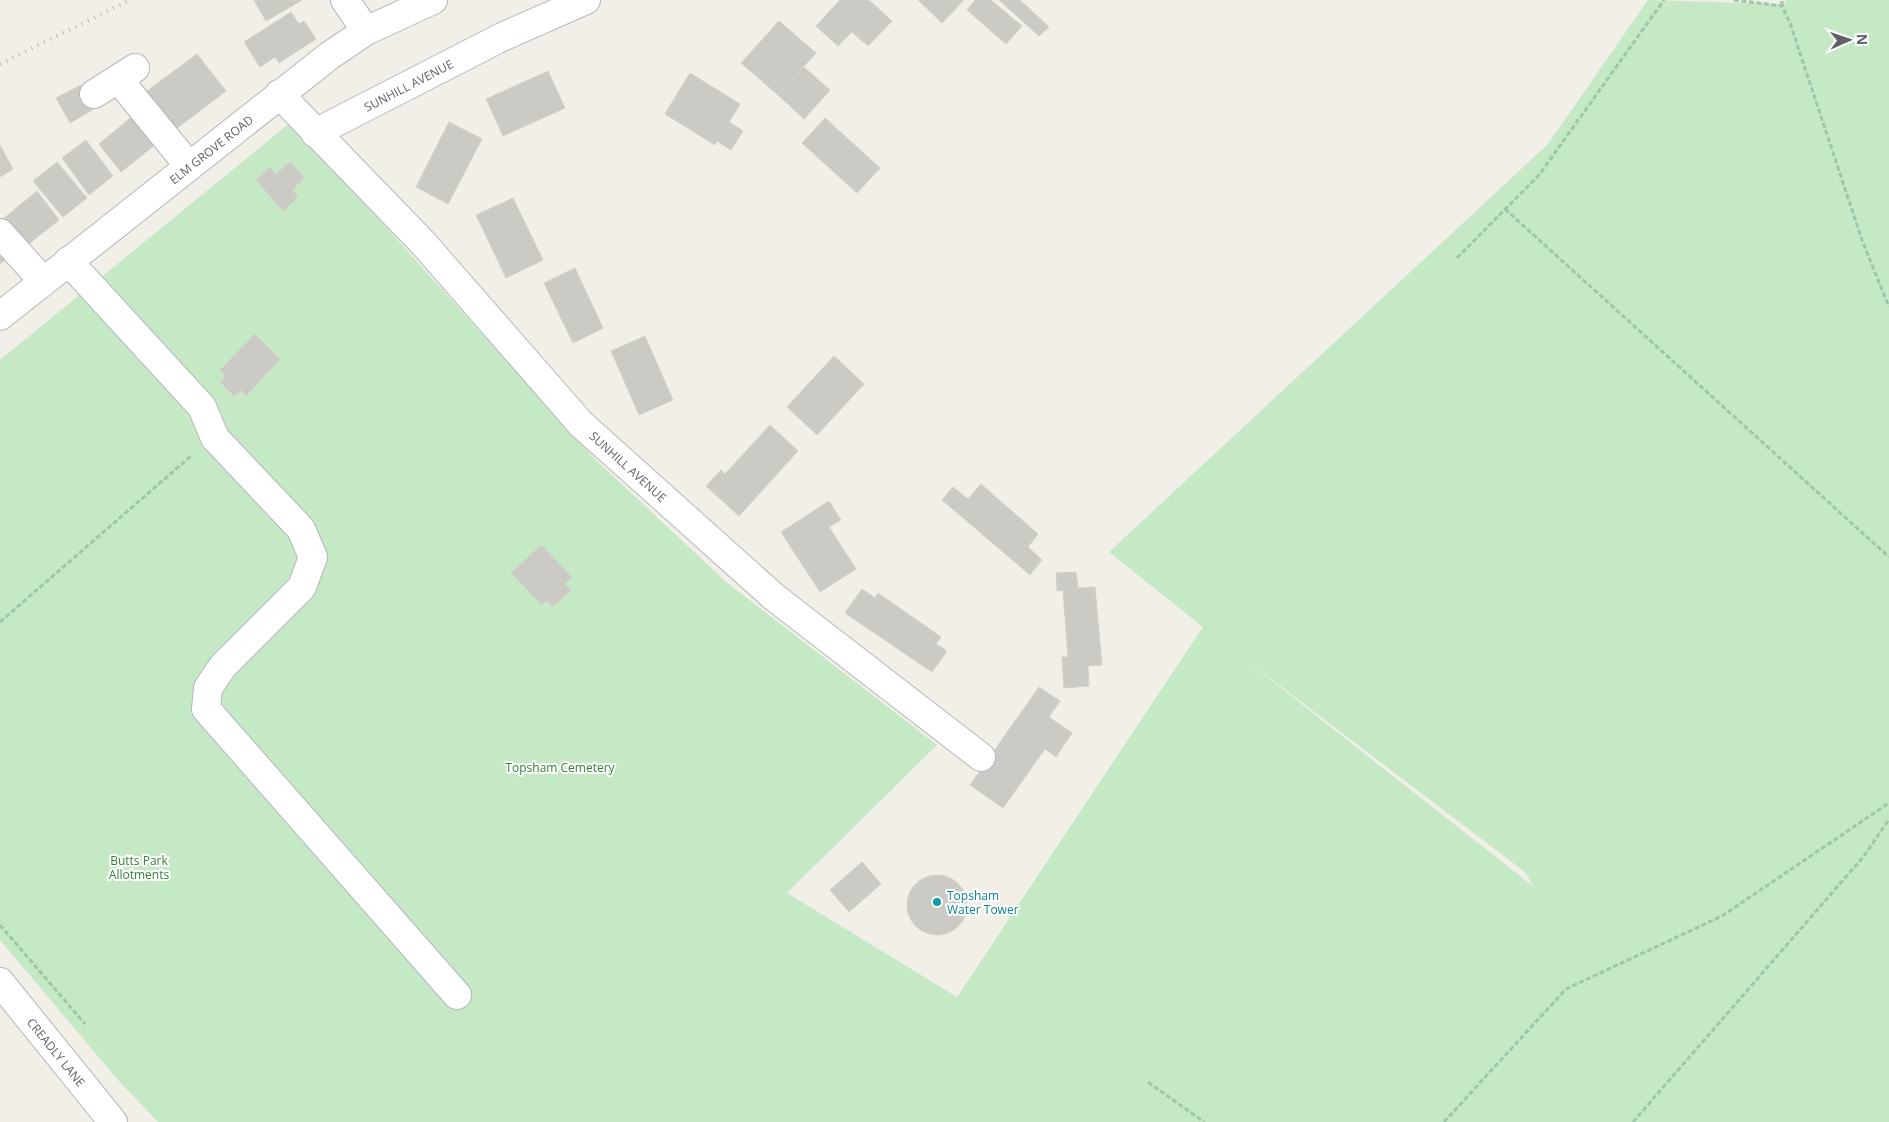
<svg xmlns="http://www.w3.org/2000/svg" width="1889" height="1122" viewBox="0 0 1889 1122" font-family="'Open Sans',sans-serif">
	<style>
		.green { fill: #c5e8c5; fill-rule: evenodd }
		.building { fill: #cccac5; stroke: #d6d1c6 }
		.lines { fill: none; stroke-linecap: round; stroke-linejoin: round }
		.minor-casing { stroke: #b5b8bc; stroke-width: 30 }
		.path { stroke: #9cc7a9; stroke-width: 3; stroke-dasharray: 5 2.5; stroke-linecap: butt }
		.minor { stroke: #fff; stroke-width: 28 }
		.rail { stroke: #b6b7b8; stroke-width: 4; stroke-dasharray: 1 6; stroke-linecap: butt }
		.culture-dot { fill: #0f9aa8; stroke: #fff; stroke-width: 2 }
		.labels { text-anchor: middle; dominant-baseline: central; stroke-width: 4; stroke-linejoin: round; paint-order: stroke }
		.street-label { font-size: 12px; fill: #5f6368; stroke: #fff }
		.park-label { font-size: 12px; fill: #348238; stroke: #fff }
		.culture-label { font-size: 12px; fill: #0d838f; stroke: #fff; text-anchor: start }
	</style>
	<rect width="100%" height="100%" fill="#f1efe8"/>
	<path class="green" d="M1648 0 1784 4 1786 0H1889V1122H158L118 1080 0 940V360L291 122 596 460 726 582 937 745 787 893 957 997 1203 627 1109 552 1548 144ZM1238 654 1525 872 1534 887Z"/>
	<g class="building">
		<polygon points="254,0 302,0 266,21"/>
		<polygon points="840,0 869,0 892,21 868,46 852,32 838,46 816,26"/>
		<polygon points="918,0 964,0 942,23"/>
		<polygon points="975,0 991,0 1022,26 1006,44 967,10"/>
		<polygon points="999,0 1020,0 1049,27 1039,36"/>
		<polygon points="291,12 299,24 304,21 316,39 279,63 275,57 260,67 244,42"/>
		<polygon points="779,21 816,53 778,95 741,63"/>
		<polygon points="197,54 226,91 172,132 143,94"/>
		<polygon points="804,67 830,90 804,119 778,95"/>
		<polygon points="548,71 565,108 503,136 486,99"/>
		<polygon points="690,73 740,104 729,122 743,131 731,150 717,141 715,145 665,114"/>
		<polygon points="81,85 94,109 70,123 56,98"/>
		<polygon points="134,115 156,144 121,172 99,144"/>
		<polygon points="825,118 880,168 857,193 802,143"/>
		<polygon points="449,122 482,139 448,204 416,187"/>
		<polygon points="86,140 113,176 89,195 62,158"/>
		<polygon points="0,145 13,169 0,177"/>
		<polygon points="57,162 87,198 63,217 33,181"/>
		<polygon points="290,162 304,178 292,190 298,197 283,211 256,180 270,167 276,174"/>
		<polygon points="37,191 59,220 25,247 3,219"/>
		<polygon points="513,198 543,260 506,278 476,215"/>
		<polygon points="0,245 9,257 0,264"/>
		<polygon points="575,268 603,328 573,343 544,283"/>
		<polygon points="255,334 280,359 246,396 241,390 234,396 220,382 226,376 220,370"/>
		<polygon points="645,336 673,400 639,415 611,351"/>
		<polygon points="834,356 864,384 817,435 787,407"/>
		<polygon points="770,425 798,451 739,516 706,486 721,470 725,474"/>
		<polygon points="981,484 1038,534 1028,547 1042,560 1030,575 942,500 953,487 968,499"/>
		<polygon points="829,501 841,520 829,527 856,569 820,592 781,532"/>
		<polygon points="541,545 572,577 565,584 571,590 553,607 547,600 542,605 511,573"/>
		<polygon points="1076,572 1078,588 1095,587 1102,665 1088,666 1089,686 1064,688 1062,657 1068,657 1063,590 1057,591 1056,573"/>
		<polygon points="862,589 875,598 878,593 941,637 936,644 947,651 932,672 845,613"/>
		<polygon points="1039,687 1060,701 1049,717 1072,733 1056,757 1045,749 1003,808 970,785"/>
		<polygon points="862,862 881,884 849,912 830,890"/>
		<circle cx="937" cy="905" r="30"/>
	</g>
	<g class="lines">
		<g class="minor-casing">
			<g id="minor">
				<polyline points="345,0 366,31"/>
				<polyline points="119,80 189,166"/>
				<polyline points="94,94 135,68"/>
				<path id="s1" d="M279 94 424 244 581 424 774 597 981 757"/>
				<path id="s2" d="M315 133 502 37 586 0"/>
				<polyline points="0,233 43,281"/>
				<polyline points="68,261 202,407 215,438 301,529 313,557 302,587 223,666 208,688 206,709 457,995"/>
				<path id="s3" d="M0 316 329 56 366 31 433 0"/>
				<path id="s4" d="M0 982 113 1122"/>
			</g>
		</g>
		<g class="path">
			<polyline points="1734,0 1782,6 1790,23 1862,240 1889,307"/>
			<polyline points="1782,6 1782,0"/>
			<polyline points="1505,209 1889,557"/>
			<polyline points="1457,258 1539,175 1664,0"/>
			<polyline points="0,622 191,456"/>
			<polyline points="1864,856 1889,819"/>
			<polyline points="0,925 85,1024"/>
			<polyline points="1148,1082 1204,1122"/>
			<polyline points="1444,1122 1566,989 1722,916 1889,803"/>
			<polyline points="1633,1122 1864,856"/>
		</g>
		<use href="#minor" class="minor"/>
		<polyline class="rail" points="0,64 130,0"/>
	</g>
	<circle class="culture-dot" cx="937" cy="902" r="5"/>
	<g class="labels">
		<g class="street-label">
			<text stroke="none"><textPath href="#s2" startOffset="105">SUNHILL AVENUE</textPath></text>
			<text stroke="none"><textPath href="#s3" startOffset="269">ELM GROVE ROAD</textPath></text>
			<text stroke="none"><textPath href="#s1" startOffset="511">SUNHILL AVENUE</textPath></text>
			<text stroke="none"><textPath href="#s4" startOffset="90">CREADLY LANE</textPath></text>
		</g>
		<g class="park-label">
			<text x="560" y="767">Topsham Cemetery</text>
			<text x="139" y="860">Butts Park<tspan x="139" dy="14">Allotments</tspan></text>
		</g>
		<g class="culture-label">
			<text x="947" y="895">Topsham<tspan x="947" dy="14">Water Tower</tspan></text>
		</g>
	</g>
	<g transform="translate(1849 40) rotate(88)" stroke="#ffffff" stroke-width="4" paint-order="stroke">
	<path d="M0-4L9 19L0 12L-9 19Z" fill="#5f6368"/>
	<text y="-8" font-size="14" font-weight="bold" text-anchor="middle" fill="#5f6368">N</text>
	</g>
</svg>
